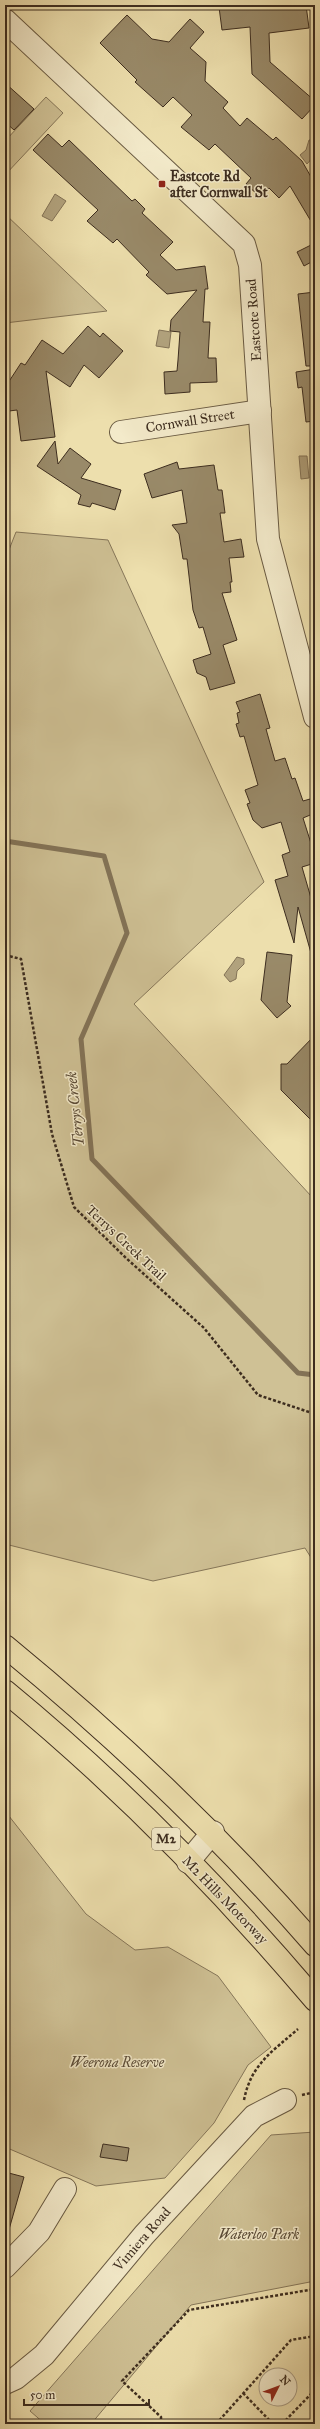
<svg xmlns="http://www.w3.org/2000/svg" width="320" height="2429" viewBox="0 0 320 2429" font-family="'IM FELL Great Primer',serif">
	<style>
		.green { fill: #cfc195; stroke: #86775a }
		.water { fill: #b1a27d; stroke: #837357 }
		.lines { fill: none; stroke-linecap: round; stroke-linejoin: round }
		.stream { stroke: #837357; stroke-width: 5 }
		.building { fill: #998a69; stroke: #3d2d1f }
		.minor-casing { stroke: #695a42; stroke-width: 24 }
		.highway-casing { stroke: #3d2d1f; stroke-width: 24 }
		.path { stroke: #3d2d1f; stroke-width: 2.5; stroke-dasharray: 3 2; stroke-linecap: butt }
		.minor { stroke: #f3eaca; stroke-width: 22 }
		.highway { stroke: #eddfad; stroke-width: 22 }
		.poi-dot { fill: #8f2418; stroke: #f3eaca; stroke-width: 1.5 }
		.labels { text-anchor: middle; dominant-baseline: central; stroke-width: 3; stroke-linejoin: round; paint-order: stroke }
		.shield { fill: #f3eaca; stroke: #746652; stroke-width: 1 }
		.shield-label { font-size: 13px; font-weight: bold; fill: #3d2d1f }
		.poi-label { font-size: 14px; font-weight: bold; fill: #3d2d1f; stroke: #f3eaca; text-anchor: start }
		.street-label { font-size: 14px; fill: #3d2d1f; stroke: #f3eaca }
		.park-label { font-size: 14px; font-style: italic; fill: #5a4b37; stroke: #f3eaca }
		.water-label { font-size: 15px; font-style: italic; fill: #5a4a36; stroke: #f3eaca }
	</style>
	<rect width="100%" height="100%" fill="#eddfad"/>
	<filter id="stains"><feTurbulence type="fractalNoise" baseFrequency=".005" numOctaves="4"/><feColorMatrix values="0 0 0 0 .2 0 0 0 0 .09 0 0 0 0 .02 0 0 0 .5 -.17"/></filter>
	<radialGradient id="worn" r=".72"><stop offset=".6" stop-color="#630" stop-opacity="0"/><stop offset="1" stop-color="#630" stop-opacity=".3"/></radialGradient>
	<g class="green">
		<polygon points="46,97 63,113 5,175 5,141"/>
		<polygon points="5,214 107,311 5,323"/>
		<polygon points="16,532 108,540 264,882 134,1004 312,1197 315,1194 315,1564 305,1548 153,1581 5,1544 5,560"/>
		<polygon points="5,1811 86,1914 135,1950 168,1947 218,1976 271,2047 248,2065 214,2123 165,2178 96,2186 5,2147"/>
		<polygon points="315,2132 315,2281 191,2305 91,2424 45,2424 30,2411 271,2135"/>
	</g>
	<g class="water">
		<polygon points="309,140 315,140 315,155 307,164 300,155 306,150"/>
		<polygon points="55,194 66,201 52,221 42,216"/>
		<polygon points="159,330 171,332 169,348 156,346"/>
		<polygon points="299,456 307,456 309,478 301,479"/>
		<polygon points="237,957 244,959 244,964 237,971 236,979 230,982 224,975"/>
	</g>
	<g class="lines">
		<polyline class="stream" points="5,841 104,856 127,933 81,1039 92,1159 298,1373 315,1375"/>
	</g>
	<g class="building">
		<polygon points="239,5 254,5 254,7 306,5 309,28 269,33 270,62 315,101 315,105 302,119 252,74 250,27 222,30 219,7"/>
		<polygon points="127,15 152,39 169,42 190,19 204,32 190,48 206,62 205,81 228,102 223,108 240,126 247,118 273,140 276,137 302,161 315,184 315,228 290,186 279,198 269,188 260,197 246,184 251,178 215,144 209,150 181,127 192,115 173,97 163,107 135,82 137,80 100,43"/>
		<polygon points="5,83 34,109 14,130 5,122"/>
		<polygon points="48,134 62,147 69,140 132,201 135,199 145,209 142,213 173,242 160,255 176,270 205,266 208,289 205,289 203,322 210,322 208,358 216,358 217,382 190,383 190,392 165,394 164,372 177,371 178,360 180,332 170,331 171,320 197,290 167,294 146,275 149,272 117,239 113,243 87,221 98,210 33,150"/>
		<polygon points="315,243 315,260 304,266 297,252"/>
		<polygon points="315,292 315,366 306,366 298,294"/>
		<polygon points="88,326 100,337 103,333 123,351 99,378 84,365 70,387 46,371 55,437 21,441 17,410 9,411 6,386 21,363 25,365 42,340 63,354"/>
		<polygon points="315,369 315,421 306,422 302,387 298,388 296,372"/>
		<polygon points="55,441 58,464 70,448 91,464 81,478 121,490 115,510 92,503 90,507 78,504 81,495 37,466"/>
		<polygon points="177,462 179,469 214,465 218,490 222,490 225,513 220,513 224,542 241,539 244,557 229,558 232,582 230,582 231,592 222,593 237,640 223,645 235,683 210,690 206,677 197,673 193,660 211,654 203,627 199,628 193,610 187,559 183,559 179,534 172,525 187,523 182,490 152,498 144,474"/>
		<polygon points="260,694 270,728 266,729 275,761 285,758 292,779 295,778 303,801 310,799 315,813 303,818 315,856 315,863 302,867 311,898 315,897 315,952 311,953 298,907 294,943 275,880 288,876 282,855 290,852 281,822 262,828 253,820 247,804 250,803 245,790 258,785 244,736 240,737 236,724 239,723 237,713 240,712 236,702"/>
		<polygon points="267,952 292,955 287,1002 291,1006 277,1018 261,1000"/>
		<polygon points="315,1035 315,1124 281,1090 281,1064 287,1064"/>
		<polygon points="103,2144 129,2148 127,2161 100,2157"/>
		<polygon points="5,2172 24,2177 8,2233 5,2232"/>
	</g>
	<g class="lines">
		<g class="minor-casing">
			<g id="minor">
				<polyline points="5,20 244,244 250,265 268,539 315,717"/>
				<polyline points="121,432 260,411"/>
				<polyline points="188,1862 213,1832"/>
				<polyline points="5,2267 39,2232 65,2189"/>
				<polyline points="5,2383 16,2378 44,2355 144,2235 254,2116 285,2100"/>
			</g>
		</g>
		<g class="highway-casing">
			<g id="highway">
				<path d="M5 1646C116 1737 220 1836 315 1945"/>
				<path d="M5 1691C117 1783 221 1889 315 2000"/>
			</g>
		</g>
		<g class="path">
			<polyline points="5,955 21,959 52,1134 74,1207 126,1258 204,1328 258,1395 315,1414"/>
			<polyline points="302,2095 315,2092"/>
			<path d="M244 2100C251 2064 273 2051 298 2029"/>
			<polyline points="243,2393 273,2424"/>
			<polyline points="161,2424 161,2417 122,2381 189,2310 315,2289"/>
			<polyline points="216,2424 291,2340 315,2336"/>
			<polyline points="282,2424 311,2394 315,2396"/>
		</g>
		<use href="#minor" class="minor"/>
		<use href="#highway" class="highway"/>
	</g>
	<rect class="poi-dot" x="158" y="180" width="8" height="8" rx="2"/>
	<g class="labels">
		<rect class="shield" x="152" y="1828" width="28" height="22" rx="3"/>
		<g class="shield-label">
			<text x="166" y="1839">M2</text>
		</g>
		<g class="poi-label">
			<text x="170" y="176">Eastcote Rd<tspan x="170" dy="16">after Cornwall St</tspan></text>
		</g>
		<g class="street-label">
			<text transform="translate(254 320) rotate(-94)">Eastcote Road</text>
			<text transform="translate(190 421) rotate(-9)">Cornwall Street</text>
			<text transform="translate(126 1243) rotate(43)">Terrys Creek Trail</text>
			<text transform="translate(225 1900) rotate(46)">M2 Hills Motorway</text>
			<text transform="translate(142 2239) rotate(-49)">Vimiera Road</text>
		</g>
		<g class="park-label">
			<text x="117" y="2062">Weerona Reserve</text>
			<text x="259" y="2234">Waterloo Park</text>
		</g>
		<g class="water-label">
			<text transform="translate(75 1109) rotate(-96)">Terrys Creek</text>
		</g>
	</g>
	<rect width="320" height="2429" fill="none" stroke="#eddfad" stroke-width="20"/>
	<rect x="6" y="6" width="308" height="2417" fill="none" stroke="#3d2d1f" stroke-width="2"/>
	<rect x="10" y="10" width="300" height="2409" fill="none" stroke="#3d2d1f"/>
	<g transform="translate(278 2387) rotate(48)"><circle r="19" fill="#f3eaca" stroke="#aa9e86"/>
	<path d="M0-3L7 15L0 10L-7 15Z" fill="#8f2418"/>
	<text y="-6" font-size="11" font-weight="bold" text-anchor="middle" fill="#3d2d1f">N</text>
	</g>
	<path d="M24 2399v6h125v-6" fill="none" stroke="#3d2d1f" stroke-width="2"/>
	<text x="30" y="2399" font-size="12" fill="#3d2d1f" stroke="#f3eaca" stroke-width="3" paint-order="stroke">50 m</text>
	<rect width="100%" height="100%" filter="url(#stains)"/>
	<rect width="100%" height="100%" fill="url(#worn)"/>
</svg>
